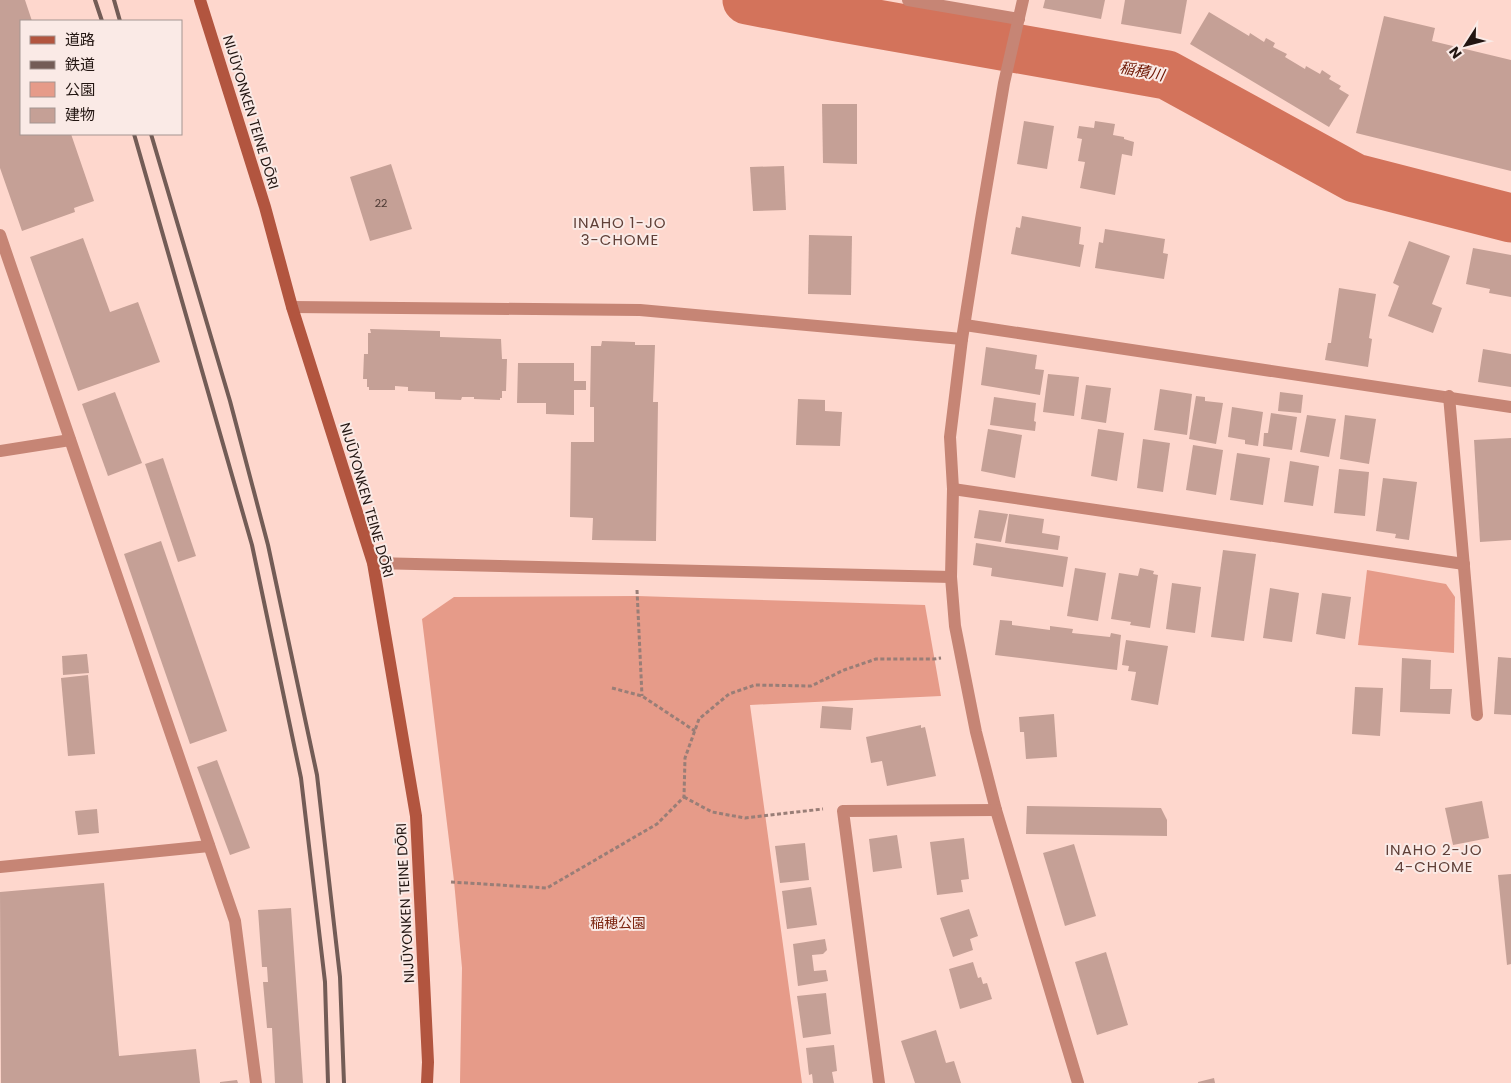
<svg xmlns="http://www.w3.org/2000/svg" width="1511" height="1083" viewBox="0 0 1511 1083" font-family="Poppins,'Noto Sans JP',sans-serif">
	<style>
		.green { fill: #e69b89 }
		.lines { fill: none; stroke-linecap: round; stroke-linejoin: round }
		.river { stroke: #d3735b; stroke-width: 49 }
		.building { fill: #c5a096 }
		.path { stroke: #997e77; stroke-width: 3; stroke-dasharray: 4 2.5; stroke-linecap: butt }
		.lane { stroke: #c68575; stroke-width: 12 }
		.street { stroke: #c68575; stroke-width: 12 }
		.secondary { stroke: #b2553f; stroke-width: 12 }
		.rail { stroke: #735c56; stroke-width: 4 }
		.labels { text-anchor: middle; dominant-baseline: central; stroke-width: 4; stroke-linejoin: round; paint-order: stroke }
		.number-label { font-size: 11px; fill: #4b3832 }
		.street-label { font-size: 14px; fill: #221511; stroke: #faeae6 }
		.park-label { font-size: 14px; fill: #7c2510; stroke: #faeae6 }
		.water-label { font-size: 15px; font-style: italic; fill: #6c1400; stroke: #faeae6 }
		.neighbourhood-label { font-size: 15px; letter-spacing: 1px; fill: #604038; stroke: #faeae6 }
	</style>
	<rect width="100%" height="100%" fill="#fed7cd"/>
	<g class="green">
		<polygon points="1367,570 1446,584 1455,597 1454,653 1358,645"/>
		<polygon points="637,596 925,605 941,696 750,705 802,1083 460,1083 462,968 454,881 422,619 454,597"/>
	</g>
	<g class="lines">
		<polyline class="river" points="747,0 837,17 1167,75 1355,178 1511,218"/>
	</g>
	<g class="building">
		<polygon points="0,0 25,0 32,21 21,21 21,134 71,134 94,201 74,208 75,212 22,231 0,168"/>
		<polygon points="1045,0 1105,0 1101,19 1043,8"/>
		<polygon points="1125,0 1187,0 1181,34 1121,24"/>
		<polygon points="1209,12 1249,36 1250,33 1264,42 1266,38 1275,43 1273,47 1287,54 1285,57 1305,69 1306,66 1320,74 1322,70 1331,76 1329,79 1341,86 1339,89 1349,95 1329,127 1190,44"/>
		<polygon points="1384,16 1435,28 1432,41 1511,60 1511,171 1356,133"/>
		<polygon points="822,104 857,104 857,164 823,163"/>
		<polygon points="1024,121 1054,126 1047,169 1017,164"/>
		<polygon points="1095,121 1115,124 1113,135 1124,137 1124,139 1134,142 1132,156 1122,154 1115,195 1080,188 1085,162 1078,161 1082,139 1077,138 1079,126 1094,128"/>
		<polygon points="391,164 412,229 370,241 350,177"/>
		<polygon points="784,166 786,210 753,211 750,167"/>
		<polygon points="1022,216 1081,227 1079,244 1084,245 1080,267 1011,254 1016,227 1020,228"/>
		<polygon points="1105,229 1165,239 1163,253 1168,254 1164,279 1095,268 1099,242 1103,243"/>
		<polygon points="809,235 852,236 851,295 808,294"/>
		<polygon points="83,238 110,312 138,302 160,362 78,391 30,257"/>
		<polygon points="1409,241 1450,256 1432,304 1442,308 1433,333 1388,316 1399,286 1393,283"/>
		<polygon points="1473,248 1511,255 1511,297 1489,293 1490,289 1466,284"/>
		<polygon points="1339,288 1376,294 1369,338 1372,339 1368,367 1325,360 1328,343 1331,343"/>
		<polygon points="370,329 440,331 440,337 501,339 502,359 507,359 506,391 502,391 502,398 500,398 500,400 474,399 474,397 462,397 461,400 435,399 435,392 408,391 408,387 395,386 395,390 369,390 369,387 367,387 367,379 363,379 364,354 368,354 368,333 371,333"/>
		<polygon points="602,341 635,342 635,345 655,345 653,402 658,402 656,541 592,540 593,518 570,517 571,442 594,442 594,407 590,407 591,346 601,346"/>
		<polygon points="986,347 1037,355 1035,369 1044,370 1040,395 981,385"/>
		<polygon points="1483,349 1511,354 1511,387 1478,382"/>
		<polygon points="518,363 574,363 574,381 586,381 586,390 574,390 574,415 546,414 546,403 517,403"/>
		<polygon points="1048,374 1079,377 1074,416 1043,412"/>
		<polygon points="1086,385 1111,388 1106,423 1081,419"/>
		<polygon points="1160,389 1192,394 1187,435 1154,430"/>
		<polygon points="115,392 142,463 108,476 82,404"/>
		<polygon points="1280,392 1303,395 1301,413 1278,411"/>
		<polygon points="1196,396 1205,397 1205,401 1223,403 1216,444 1189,439"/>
		<polygon points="994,397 1036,403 1034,421 1036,422 1035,431 990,425"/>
		<polygon points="798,399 825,400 825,411 842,412 840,446 796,445"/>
		<polygon points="1232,407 1263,412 1258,446 1245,444 1245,440 1228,437"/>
		<polygon points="1271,413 1297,417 1292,450 1263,446 1264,433 1268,433"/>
		<polygon points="1307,415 1336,419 1329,457 1300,452"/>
		<polygon points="1345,415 1376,419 1369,464 1340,459"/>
		<polygon points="988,429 1022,435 1015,478 981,471"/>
		<polygon points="1098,429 1124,433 1117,481 1091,476"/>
		<polygon points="1511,438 1511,540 1480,542 1474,440"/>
		<polygon points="1143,439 1170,443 1163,492 1137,488"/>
		<polygon points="1193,445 1223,450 1216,495 1186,490"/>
		<polygon points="1237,453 1270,458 1263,505 1230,500"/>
		<polygon points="163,458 196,556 178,562 145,464"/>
		<polygon points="1290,461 1319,466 1313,506 1284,502"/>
		<polygon points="1339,469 1369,472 1365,516 1334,513"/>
		<polygon points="1383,478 1417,482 1409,540 1395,538 1396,534 1376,531"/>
		<polygon points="979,510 1008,514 1001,542 974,538"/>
		<polygon points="1009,514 1044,519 1042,533 1060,536 1058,550 1005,543"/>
		<polygon points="161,541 227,731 190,744 124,554"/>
		<polygon points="976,543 1068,557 1063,587 991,576 992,568 973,565"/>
		<polygon points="1223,550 1256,554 1244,641 1211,637"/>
		<polygon points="1075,568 1106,573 1098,621 1067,616"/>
		<polygon points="1140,568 1154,571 1153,574 1158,575 1150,628 1130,625 1131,622 1111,619 1119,573 1138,576"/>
		<polygon points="1172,583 1201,587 1195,633 1166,629"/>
		<polygon points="1270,588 1299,593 1292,642 1263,638"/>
		<polygon points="1322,593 1351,597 1345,639 1316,634"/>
		<polygon points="1000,620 1012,621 1012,625 1050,630 1050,626 1073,629 1072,633 1110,637 1111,633 1121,635 1117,670 995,655"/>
		<polygon points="1126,640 1168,646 1158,705 1131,700 1136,672 1128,671 1129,666 1122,665"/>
		<polygon points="87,654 89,673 63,675 62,656"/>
		<polygon points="1498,657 1511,658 1511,715 1494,714"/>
		<polygon points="1402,658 1431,660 1430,689 1452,689 1450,714 1400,712"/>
		<polygon points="88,675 95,754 68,756 61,678"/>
		<polygon points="1355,687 1383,688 1380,736 1352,734"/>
		<polygon points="822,706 853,708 851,730 820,728"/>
		<polygon points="1054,714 1057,757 1026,759 1024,732 1020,732 1019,717"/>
		<polygon points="921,725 921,728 925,727 936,776 887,786 882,761 871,763 866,737"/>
		<polygon points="217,760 250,848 230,855 197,767"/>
		<polygon points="1482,801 1489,838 1453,845 1445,808"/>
		<polygon points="1027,806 1161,808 1167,820 1167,836 1026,834"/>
		<polygon points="97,809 99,833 78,835 75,811"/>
		<polygon points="897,835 902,868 873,872 869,839"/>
		<polygon points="964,838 969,879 961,880 963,892 937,895 930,842"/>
		<polygon points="805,843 809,880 780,883 775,846"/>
		<polygon points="1074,844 1096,916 1065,926 1043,853"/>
		<polygon points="1511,874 1511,964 1507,965 1498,875"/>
		<polygon points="104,883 119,1056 196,1049 200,1083 1,1083 0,892"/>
		<polygon points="811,887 817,925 787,929 782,891"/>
		<polygon points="291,908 303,1083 275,1083 272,1028 267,1028 263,982 268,982 267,967 262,967 258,910"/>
		<polygon points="969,909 978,936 970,939 973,950 953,957 940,918"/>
		<polygon points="825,939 827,950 823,954 812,955 814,971 826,970 828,981 798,986 793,944"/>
		<polygon points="1106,952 1128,1025 1097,1035 1075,962"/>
		<polygon points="973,962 978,978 981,977 983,984 987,983 992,999 960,1009 949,969"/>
		<polygon points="826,993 831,1034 803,1038 797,996"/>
		<polygon points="936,1030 946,1063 954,1061 961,1083 915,1083 901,1041"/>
		<polygon points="834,1045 837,1071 832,1072 834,1083 813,1083 812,1074 809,1075 806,1048"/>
		<polygon points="1214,1078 1215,1083 1198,1083 1198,1082"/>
		<polygon points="237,1080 238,1083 220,1083 220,1082"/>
	</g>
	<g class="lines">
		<g class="path">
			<polyline points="637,590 642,696"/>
			<polyline points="612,688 642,696 695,731"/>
			<polyline points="684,797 712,812 745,818 823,809"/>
			<polyline points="451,882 547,888 657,824 684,797 685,758 699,719 729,694 755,685 811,686 844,670 876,659 934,659 941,658"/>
		</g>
		<g class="lane">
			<polyline points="0,235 235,921 256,1083"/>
			<polyline points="0,451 70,440"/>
			<polyline points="0,867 209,846"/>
		</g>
		<g class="street">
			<polyline points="908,0 1019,19"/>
			<polyline points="1023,0 1004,83 981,219 962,339 950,437 953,489 951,577 955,626 976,732 996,810 1078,1083"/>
			<polyline points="292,307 640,310 962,339"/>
			<polyline points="965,325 1511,407"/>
			<polyline points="1449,396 1477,715"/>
			<polyline points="953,489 1464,564"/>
			<polyline points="373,563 951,577"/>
			<polyline points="879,1083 843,811 996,810"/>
		</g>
		<polyline class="secondary" points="200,0 265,207 292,307 373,563 416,816 428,1062 427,1083"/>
		<g class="rail">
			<polyline points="95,0 102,21"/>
			<polyline points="114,0 120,21"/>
			<polyline points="134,134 252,545 301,778 325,982 328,1083"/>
			<polyline points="151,134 230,401 268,545 317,775 340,977 344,1083"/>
		</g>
	</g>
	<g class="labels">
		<g class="number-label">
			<text x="381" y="203">22</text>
		</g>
		<g class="street-label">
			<text transform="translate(251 112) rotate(73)">NIJŪYONKEN TEINE DŌRI</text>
			<text transform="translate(367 500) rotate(74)">NIJŪYONKEN TEINE DŌRI</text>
			<text transform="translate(405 903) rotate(-93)">NIJŪYONKEN TEINE DŌRI</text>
		</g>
		<g class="park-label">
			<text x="618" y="923">稲穂公園</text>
		</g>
		<g class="water-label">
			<text transform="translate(1142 71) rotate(11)">稲積川</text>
		</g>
		<g class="neighbourhood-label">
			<text x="620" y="222">INAHO 1-JO<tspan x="620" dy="17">3-CHOME</tspan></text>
			<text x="1434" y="849">INAHO 2-JO<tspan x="1434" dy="17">4-CHOME</tspan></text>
		</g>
	</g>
	<rect x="20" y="20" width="162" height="115" fill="#faeae6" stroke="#a49591"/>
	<rect x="30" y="36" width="25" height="8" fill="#b2553f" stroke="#a49591"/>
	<text x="65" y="45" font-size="15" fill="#221511">道路</text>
	<rect x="30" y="61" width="25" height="8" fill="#735c56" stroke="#a49591"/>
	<text x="65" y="70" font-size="15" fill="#221511">鉄道</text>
	<rect x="30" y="82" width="25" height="15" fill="#e69b89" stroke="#a49591"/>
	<text x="65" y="95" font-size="15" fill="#221511">公園</text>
	<rect x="30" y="108" width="25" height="15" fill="#c5a096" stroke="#a49591"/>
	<text x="65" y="120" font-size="15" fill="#221511">建物</text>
	<g transform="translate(1466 45) rotate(234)" stroke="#faeae6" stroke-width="4" paint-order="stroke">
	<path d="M0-4L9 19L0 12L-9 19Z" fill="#221511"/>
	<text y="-8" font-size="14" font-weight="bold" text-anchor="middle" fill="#221511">N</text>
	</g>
</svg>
